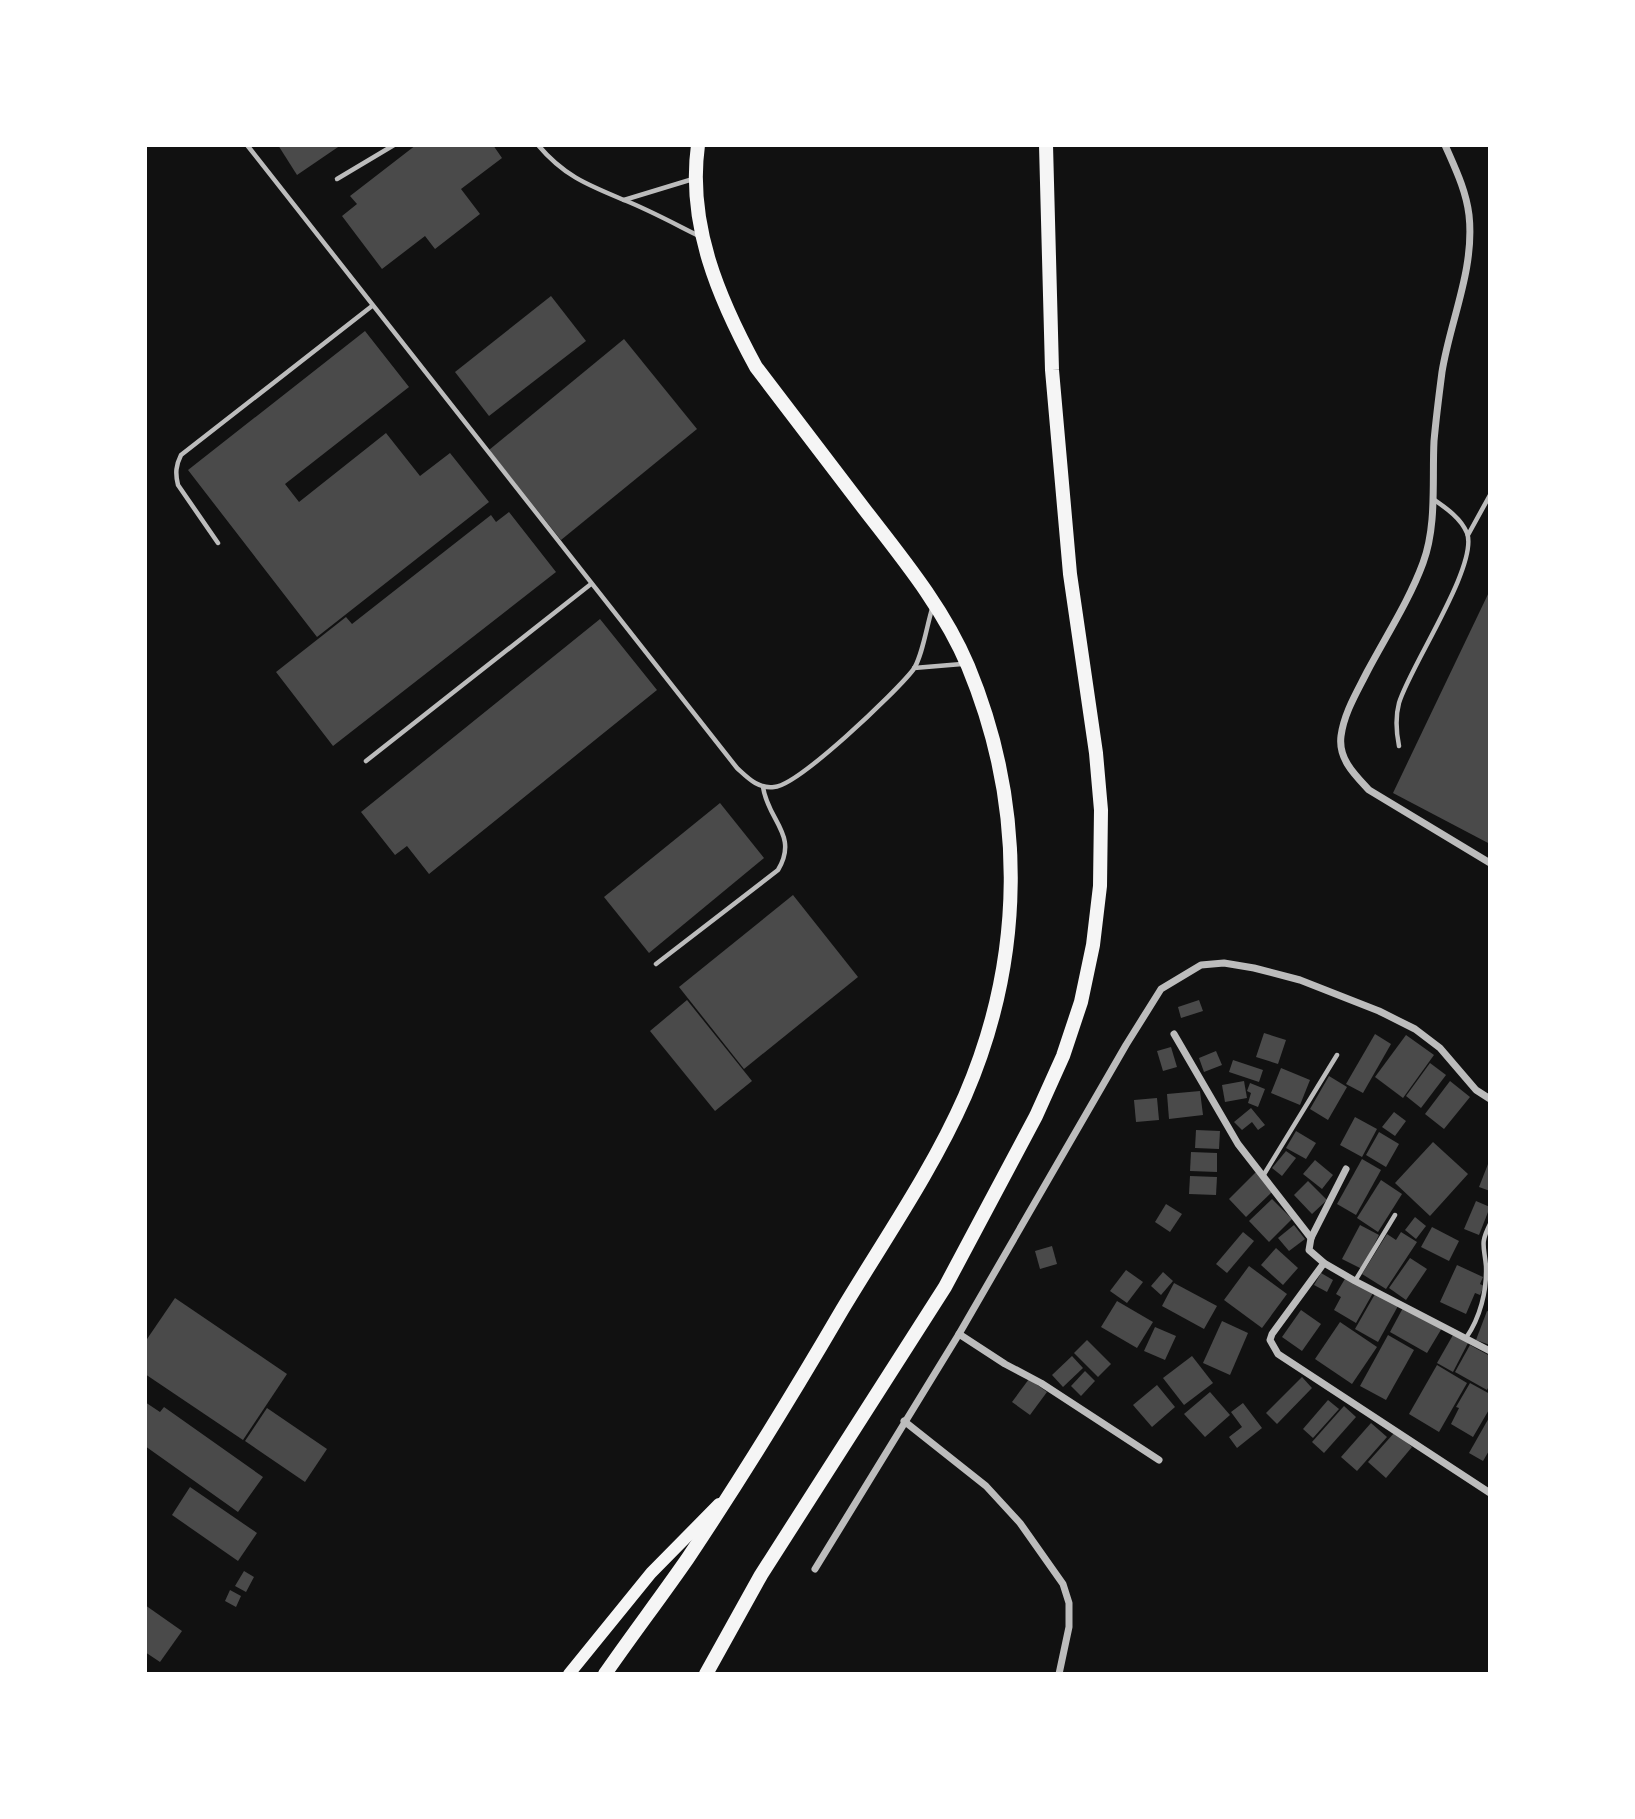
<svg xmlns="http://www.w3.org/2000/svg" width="1635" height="1819" viewBox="0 0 1635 1819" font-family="Spectral,serif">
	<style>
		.building { fill: #4a4a4a }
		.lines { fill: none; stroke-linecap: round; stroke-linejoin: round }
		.service { stroke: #bcbcbc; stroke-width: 4.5 }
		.minor { stroke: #bcbcbc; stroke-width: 7 }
		.secondary { stroke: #f5f5f5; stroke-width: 12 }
		.primary { stroke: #f5f5f5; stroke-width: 14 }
	</style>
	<rect width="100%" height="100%" fill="#111"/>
	<g class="building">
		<polygon points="278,145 341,145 297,175"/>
		<polygon points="416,145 493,145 502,158 461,189 480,214 435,249 425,236 382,269 342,216 357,204 350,196"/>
		<polygon points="551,296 586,341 489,416 455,372"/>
		<polygon points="365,331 409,387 285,484 299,502 386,433 420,476 450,453 489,502 317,637 188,470"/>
		<polygon points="624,339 697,429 561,540 489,450"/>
		<polygon points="509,512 556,572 333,746 276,672 346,617 352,624 491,515 496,522"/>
		<polygon points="1490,590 1490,844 1393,793"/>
		<polygon points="600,619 657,690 429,874 407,846 395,855 361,812"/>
		<polygon points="720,803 764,858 649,953 604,897"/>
		<polygon points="793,895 858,977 744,1069 679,987"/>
		<polygon points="687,1000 752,1081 715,1111 650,1031"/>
		<polygon points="1199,1000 1203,1011 1181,1018 1178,1007"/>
		<polygon points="1264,1033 1286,1040 1278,1064 1256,1057"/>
		<polygon points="1375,1034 1391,1044 1363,1093 1346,1084"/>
		<polygon points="1406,1035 1434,1055 1403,1098 1375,1077"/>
		<polygon points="1171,1047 1177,1067 1163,1071 1157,1051"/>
		<polygon points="1216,1051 1222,1065 1204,1072 1199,1058"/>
		<polygon points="1233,1060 1263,1070 1259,1082 1229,1072"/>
		<polygon points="1430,1063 1446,1075 1421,1108 1406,1096"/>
		<polygon points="1281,1068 1310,1080 1300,1105 1271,1093"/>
		<polygon points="1329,1076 1347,1087 1328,1120 1310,1109"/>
		<polygon points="1244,1081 1247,1098 1225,1102 1222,1085"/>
		<polygon points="1450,1081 1470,1097 1444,1129 1425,1114"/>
		<polygon points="1250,1083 1265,1089 1258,1107 1248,1103 1251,1093 1247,1091"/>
		<polygon points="1200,1091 1203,1115 1169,1119 1167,1094"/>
		<polygon points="1157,1098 1159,1120 1136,1122 1134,1100"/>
		<polygon points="1251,1108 1265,1125 1258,1130 1252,1122 1242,1130 1234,1122"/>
		<polygon points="1394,1112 1406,1121 1395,1136 1382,1127"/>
		<polygon points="1355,1117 1377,1129 1362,1157 1340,1145"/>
		<polygon points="1196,1130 1220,1131 1219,1149 1195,1148"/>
		<polygon points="1296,1131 1316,1143 1306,1159 1286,1148"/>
		<polygon points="1379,1132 1399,1144 1386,1167 1366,1155"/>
		<polygon points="1433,1142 1468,1174 1430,1216 1395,1183"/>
		<polygon points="1286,1151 1296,1158 1282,1176 1272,1168"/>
		<polygon points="1191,1152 1217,1153 1217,1172 1190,1171"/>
		<polygon points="1362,1159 1381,1170 1356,1215 1337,1204"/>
		<polygon points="1490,1159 1490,1191 1479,1187"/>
		<polygon points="1315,1160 1333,1175 1322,1189 1303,1174"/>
		<polygon points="1256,1172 1274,1190 1246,1217 1229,1199"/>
		<polygon points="1190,1176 1217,1177 1216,1195 1189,1194"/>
		<polygon points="1381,1180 1402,1194 1378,1232 1357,1218"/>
		<polygon points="1308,1181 1327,1200 1312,1214 1294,1195"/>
		<polygon points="1272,1199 1292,1219 1269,1242 1249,1221"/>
		<polygon points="1476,1201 1490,1207 1479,1235 1464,1229"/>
		<polygon points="1166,1204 1182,1214 1170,1232 1155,1222"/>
		<polygon points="1415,1217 1426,1226 1416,1239 1405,1230"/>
		<polygon points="1294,1225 1305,1239 1289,1251 1278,1238"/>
		<polygon points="1360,1225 1379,1235 1362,1269 1342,1259"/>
		<polygon points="1432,1227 1459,1241 1449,1261 1421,1247"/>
		<polygon points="1243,1232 1254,1241 1227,1273 1216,1264"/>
		<polygon points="1401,1232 1417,1242 1386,1289 1362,1274 1387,1234 1396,1240"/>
		<polygon points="1052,1246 1057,1264 1040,1269 1035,1251"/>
		<polygon points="1276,1248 1298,1268 1283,1285 1261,1265"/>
		<polygon points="1410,1258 1427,1269 1406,1300 1389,1288"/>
		<polygon points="1457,1265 1483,1277 1480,1284 1484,1286 1480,1295 1475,1293 1466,1314 1440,1302"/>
		<polygon points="1249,1266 1287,1294 1262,1328 1224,1300"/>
		<polygon points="1126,1270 1143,1282 1127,1303 1110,1291"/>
		<polygon points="1163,1272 1173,1281 1161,1295 1151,1286"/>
		<polygon points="1321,1273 1333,1280 1327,1292 1314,1285"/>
		<polygon points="1346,1277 1373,1293 1356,1323 1334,1310 1341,1297 1336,1294"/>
		<polygon points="1174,1283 1217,1306 1204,1329 1162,1306"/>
		<polygon points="1375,1294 1398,1306 1378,1342 1355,1329"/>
		<polygon points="175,1298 287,1374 243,1440 145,1374 145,1342"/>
		<polygon points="1117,1301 1153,1322 1137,1348 1101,1327"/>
		<polygon points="1404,1306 1442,1328 1427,1353 1390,1332"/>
		<polygon points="1301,1310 1321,1324 1302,1351 1282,1337"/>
		<polygon points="1487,1311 1490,1312 1490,1345 1476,1340"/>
		<polygon points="1222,1321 1248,1333 1230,1375 1203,1363"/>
		<polygon points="1340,1322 1377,1347 1352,1384 1315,1359"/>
		<polygon points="1155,1327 1176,1336 1165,1360 1144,1351"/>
		<polygon points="1388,1335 1414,1350 1386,1400 1360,1386"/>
		<polygon points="1453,1335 1468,1343 1453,1372 1437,1363"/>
		<polygon points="1087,1340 1111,1364 1098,1377 1074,1353"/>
		<polygon points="1470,1345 1490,1356 1490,1384 1487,1390 1455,1372"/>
		<polygon points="1072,1356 1083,1368 1063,1387 1052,1375"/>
		<polygon points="1192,1356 1213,1383 1184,1405 1163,1378"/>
		<polygon points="1437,1365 1467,1383 1439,1432 1409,1414"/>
		<polygon points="1085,1371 1095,1381 1081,1396 1071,1386"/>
		<polygon points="1302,1377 1312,1388 1277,1424 1266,1413"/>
		<polygon points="1029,1379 1047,1392 1030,1415 1012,1402"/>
		<polygon points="1470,1383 1490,1394 1490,1408 1473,1437 1451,1424 1459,1408 1456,1407"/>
		<polygon points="1157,1385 1175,1407 1152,1427 1133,1405"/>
		<polygon points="1210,1392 1230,1415 1205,1437 1184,1414"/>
		<polygon points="1328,1400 1339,1409 1313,1438 1303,1429"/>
		<polygon points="145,1402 160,1412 164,1407 263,1477 238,1512 145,1446"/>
		<polygon points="1243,1403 1262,1428 1237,1448 1229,1437 1242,1427 1231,1412"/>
		<polygon points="1344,1406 1356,1417 1324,1453 1312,1442"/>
		<polygon points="267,1408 327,1449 305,1482 245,1441"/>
		<polygon points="1490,1416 1490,1449 1483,1461 1469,1453"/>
		<polygon points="1371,1423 1387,1437 1357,1471 1341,1457"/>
		<polygon points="1395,1432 1412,1447 1386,1478 1368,1462"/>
		<polygon points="190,1487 257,1533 238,1561 172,1515"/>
		<polygon points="244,1571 254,1577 246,1592 235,1586"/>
		<polygon points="230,1590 241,1596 236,1607 225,1601"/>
		<polygon points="145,1605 182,1631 160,1662 145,1652"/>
	</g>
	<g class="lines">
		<g class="service">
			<path d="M247 145 737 768C748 778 758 789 774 787 798 786 896 692 913 670 922 658 927 625 932 609"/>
			<path d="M538 145C564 176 588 185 624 200 649 210 673 223 697 235"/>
			<polyline points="337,179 394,145"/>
			<polyline points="624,200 693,179"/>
			<polyline points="1468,535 1490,495"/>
			<path d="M218 543 178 485C175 473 176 465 181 455L372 306"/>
			<polyline points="914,668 962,664"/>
			<path d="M1399 746C1396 731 1395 718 1399 703 1409 668 1479 565 1467 533 1461 518 1446 508 1433 499"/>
			<polyline points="366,761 591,584"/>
			<path d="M656 964 778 870C799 835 768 821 763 787"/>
			<polyline points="1263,1176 1337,1055"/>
			<polyline points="1355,1281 1395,1215"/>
			<path d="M1466 1338C1480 1318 1487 1291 1486 1266 1484 1245 1480 1244 1490 1224"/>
		</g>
		<g class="minor">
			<path d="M1445 145C1455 168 1466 190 1469 215 1475 269 1450 321 1442 372 1439 395 1436 419 1434 441 1432 481 1437 525 1423 563 1409 601 1386 636 1367 672 1357 692 1344 713 1341 736 1338 759 1355 775 1369 790L1490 863"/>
			<polyline points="1174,1034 1238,1144 1311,1238"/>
			<polyline points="1346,1169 1311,1238 1309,1250 1324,1263 1355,1281 1490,1351"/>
			<polyline points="1324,1263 1272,1334 1270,1340 1278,1354 1490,1493"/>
			<polyline points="959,1334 1005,1364 1041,1383 1159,1460"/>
			<polyline points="904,1421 986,1486 1020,1523 1063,1584 1069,1603 1069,1627 1059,1674"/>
			<polyline points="815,1569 959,1334 1126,1045 1161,989 1201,965 1224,963 1254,968 1300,980 1379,1011 1415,1029 1440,1048 1476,1090 1490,1099"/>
		</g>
		<polyline class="secondary" points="569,1674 651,1573 719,1504"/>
		<g class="primary">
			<path d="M605 1674C632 1635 661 1597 688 1558 742 1477 793 1394 842 1310 884 1240 932 1171 965 1096 1025 957 1026 806 968 666 944 609 903 559 865 510 829 463 793 415 756 367 719 299 687 225 698 145"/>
			<polyline points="706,1674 761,1575 945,1287 1036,1116 1063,1056 1081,1002 1093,945 1100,886 1101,810 1096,753 1070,574 1052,370 1046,145"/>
		</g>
	</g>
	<rect width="1635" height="1819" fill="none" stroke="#ffffff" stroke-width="294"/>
</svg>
